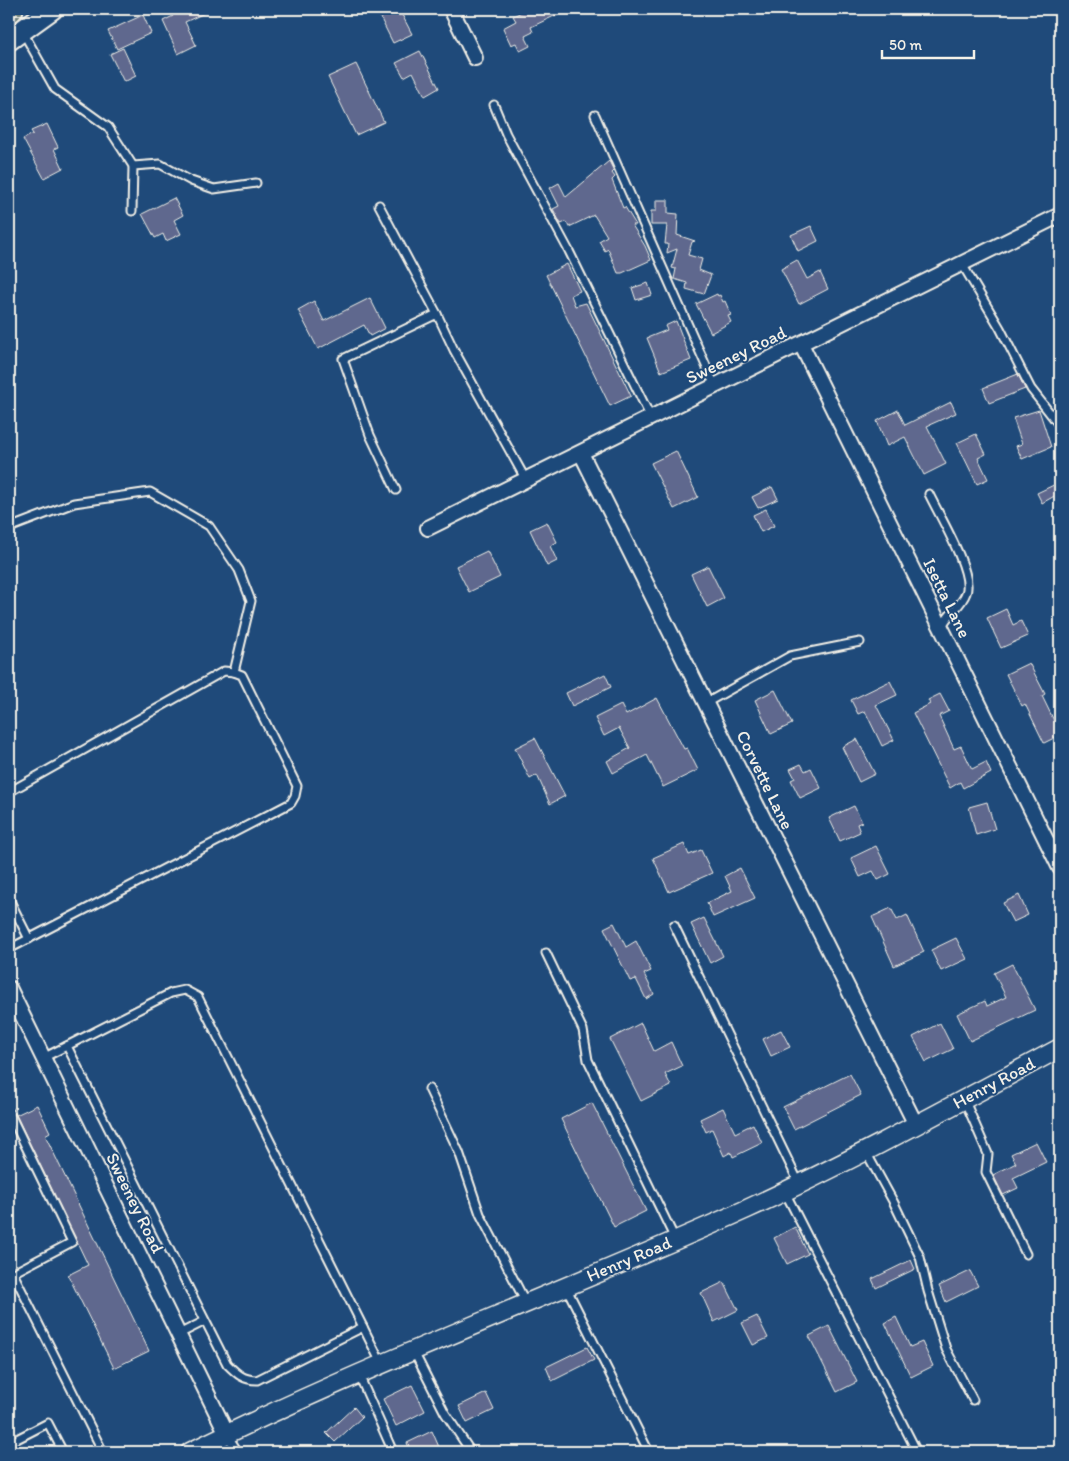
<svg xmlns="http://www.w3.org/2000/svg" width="1069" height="1461" viewBox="0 0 1069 1461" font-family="Itim,sans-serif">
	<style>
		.building { fill: #5f688e; stroke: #f4f1e8 }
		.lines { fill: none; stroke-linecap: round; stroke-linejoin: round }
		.service-casing { stroke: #f4f1e8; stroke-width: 11 }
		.minor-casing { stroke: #f4f1e8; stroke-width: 18 }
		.tertiary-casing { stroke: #f4f1e8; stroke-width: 21 }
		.secondary-casing { stroke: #f4f1e8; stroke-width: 24 }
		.motorway-casing { stroke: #f4f1e8; stroke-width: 29 }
		.service { stroke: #1f4a7a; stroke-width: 7 }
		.minor { stroke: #1f4a7a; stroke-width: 14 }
		.tertiary { stroke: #1f4a7a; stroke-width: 18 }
		.secondary { stroke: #1f4a7a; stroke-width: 20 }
		.motorway { stroke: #6c7f7c; stroke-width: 25 }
		.labels { text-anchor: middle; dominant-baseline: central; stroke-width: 4; stroke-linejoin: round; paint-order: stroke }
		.street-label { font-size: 18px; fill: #f4f1e8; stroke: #1f4a7a }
	</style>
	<rect width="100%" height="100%" fill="#1f4a7a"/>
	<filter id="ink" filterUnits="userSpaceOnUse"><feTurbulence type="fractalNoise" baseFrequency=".02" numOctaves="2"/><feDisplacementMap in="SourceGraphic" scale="10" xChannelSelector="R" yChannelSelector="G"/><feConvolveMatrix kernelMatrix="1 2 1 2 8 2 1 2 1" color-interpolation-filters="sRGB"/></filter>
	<g filter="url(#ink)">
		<g class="building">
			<polygon points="170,9 213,9 185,22 196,45 178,54 163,21 173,16"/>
			<polygon points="376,9 399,9 412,34 393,43"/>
			<polygon points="528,9 569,9 531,27 533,32 525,36 530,46 520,51 516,43 511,45 503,28 516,21 513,16"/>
			<polygon points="143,15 151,33 117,49 108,31"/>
			<polygon points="123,48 136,76 124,82 110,54"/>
			<polygon points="420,51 439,88 425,96 413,72 404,77 396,63"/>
			<polygon points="356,64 384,122 356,135 328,77"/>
			<polygon points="47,124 58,147 54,149 63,168 44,178 23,139 33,134 31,131"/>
			<polygon points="609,161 614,171 612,173 615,177 612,180 623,208 625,207 636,225 632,225 645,246 651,260 622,273 618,273 608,249 605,251 599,241 607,236 594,215 569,227 566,222 561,224 553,209 559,206 550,188 559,183 566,197"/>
			<polygon points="174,198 183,215 174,220 181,234 166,241 163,234 155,238 142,214"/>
			<polygon points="656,200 668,200 668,213 678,214 677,235 695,241 692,242 688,255 702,259 699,270 711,275 704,294 686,289 687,283 674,279 676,269 672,268 677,249 667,253 668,244 665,244 667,225 651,225 651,211 656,211"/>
			<polygon points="811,226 818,241 798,251 791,235"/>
			<polygon points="797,260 807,279 820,272 828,289 799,304 781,269"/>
			<polygon points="567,264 580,291 571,295 575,306 586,303 631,396 610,406 546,275"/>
			<polygon points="648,283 652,295 636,300 632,288"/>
			<polygon points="717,294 718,296 720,295 723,302 725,301 731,315 728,316 731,322 711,333 696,304"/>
			<polygon points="370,298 385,328 370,336 364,325 318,349 298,310 314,301 324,321"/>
			<polygon points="676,321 691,360 661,372 647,338 667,330 665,326"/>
			<polygon points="1018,374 1025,389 989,403 983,388"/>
			<polygon points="951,402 956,413 927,426 946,464 924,475 905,437 887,446 877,421 898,410 905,425"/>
			<polygon points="1039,410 1051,447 1022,459 1016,446 1022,444 1013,418"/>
			<polygon points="976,434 986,454 978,458 988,479 977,484 957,443"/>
			<polygon points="676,451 698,497 674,509 651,463"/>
			<polygon points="1060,482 1060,493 1042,503 1037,493"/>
			<polygon points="772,487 778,499 758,508 752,497"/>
			<polygon points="766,509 774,526 761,532 753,515"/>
			<polygon points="547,522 557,542 550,546 557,561 547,566 530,530"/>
			<polygon points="487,551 500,577 469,592 456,566"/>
			<polygon points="708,566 724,598 707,607 691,574"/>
			<polygon points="1006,609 1013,625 1021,621 1028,636 1001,648 987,618"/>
			<polygon points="1029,663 1045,694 1042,696 1060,733 1060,735 1044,743 1025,704 1022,706 1006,674"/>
			<polygon points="605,674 611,687 572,706 566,693"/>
			<polygon points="890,681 897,695 876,705 894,740 882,746 865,711 858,714 851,700"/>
			<polygon points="775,690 792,724 771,734 755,700"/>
			<polygon points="940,694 949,711 939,716 954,749 961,746 972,769 986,762 991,773 963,788 960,782 950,788 913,713 930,704 928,700"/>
			<polygon points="657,698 684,749 687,748 698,770 663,787 647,755 613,773 607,761 630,748 619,728 604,736 595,718 621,705 626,715"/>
			<polygon points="535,738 565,796 550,804 537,775 530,779 515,748"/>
			<polygon points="857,739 875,774 859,782 842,747"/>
			<polygon points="801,764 805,771 811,768 821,788 800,798 791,780 795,778 790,769"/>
			<polygon points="987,802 995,829 976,835 969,807"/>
			<polygon points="854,806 862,822 857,824 860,832 840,841 829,818"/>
			<polygon points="684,844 689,855 701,850 712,873 669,892 653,858"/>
			<polygon points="876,846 890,874 878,880 873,871 860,877 851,858"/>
			<polygon points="740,868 755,898 713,917 707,903 732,891 725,876"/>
			<polygon points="1019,895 1028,915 1013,922 1003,903"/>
			<polygon points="891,908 897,920 907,915 924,952 894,966 872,917"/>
			<polygon points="704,918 723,956 710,963 691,924"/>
			<polygon points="614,923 626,947 636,941 651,971 644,974 654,994 646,999 636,979 630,981 604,928"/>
			<polygon points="956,938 967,959 941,971 931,950"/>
			<polygon points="1012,964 1035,1010 970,1041 957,1014 985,1001 987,1006 1006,997 994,973"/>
			<polygon points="641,1023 654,1051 671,1042 682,1066 665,1074 671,1086 641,1101 610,1039"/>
			<polygon points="940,1023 953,1049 926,1062 913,1037"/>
			<polygon points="781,1030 790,1047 771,1056 763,1039"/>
			<polygon points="850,1074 861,1095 794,1129 783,1107"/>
			<polygon points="592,1103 646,1211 614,1227 561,1119"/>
			<polygon points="37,1105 50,1132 45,1135 149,1351 114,1368 68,1275 88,1265 16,1115"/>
			<polygon points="723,1108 735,1133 753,1124 762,1143 733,1157 731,1152 724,1156 712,1129 706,1132 700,1119"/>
			<polygon points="1036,1142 1046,1162 1013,1178 1018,1188 1003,1195 993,1175 1016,1163 1011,1154"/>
			<polygon points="795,1227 808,1254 787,1264 774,1238"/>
			<polygon points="911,1260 915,1269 876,1288 872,1279"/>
			<polygon points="970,1271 978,1286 946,1302 939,1286"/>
			<polygon points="724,1282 738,1310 714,1322 701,1293"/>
			<polygon points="757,1316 768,1338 753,1345 742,1323"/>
			<polygon points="896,1317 910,1347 922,1342 933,1366 911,1377 885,1323"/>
			<polygon points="829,1326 857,1382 837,1392 809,1336"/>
			<polygon points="587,1347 594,1360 552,1381 546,1367"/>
			<polygon points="412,1385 425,1411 396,1426 383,1399"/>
			<polygon points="486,1393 494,1410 467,1423 459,1406"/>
			<polygon points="354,1407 362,1417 335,1442 326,1433"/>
			<polygon points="432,1431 439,1447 427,1452 411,1452 407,1443"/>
		</g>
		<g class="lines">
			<g class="service-casing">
				<g id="service">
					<polyline points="23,32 55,89 108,127 133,166 132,211"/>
					<polyline points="494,105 506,134 569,251 651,418"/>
					<polyline points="595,115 715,386"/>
					<polyline points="133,166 160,164 191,181 214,189 256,183"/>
					<polyline points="379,205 437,314"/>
					<polyline points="962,264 1000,328 1031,389 1060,426"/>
					<polyline points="396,490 370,435 343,359 437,314 454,350 526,480"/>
					<path d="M929 494C939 515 974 573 966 593 961 607 947 614 942 627"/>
					<polyline points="9,528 74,503 150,492 209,526 239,570 251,601 234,672"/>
					<polyline points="706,703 790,656 860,642"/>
					<polyline points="9,792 224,671 234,672 242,675 297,786 295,796 291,803 9,949"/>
					<polyline points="9,899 29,939"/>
					<polyline points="674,925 799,1183"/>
					<polyline points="546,953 583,1030 588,1060 675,1239"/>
					<path d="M67 1046 227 1364C237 1374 243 1380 257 1380L363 1327"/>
					<polyline points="43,1058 171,993 185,990 198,997 382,1365"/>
					<polyline points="429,1089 459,1152 480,1214 526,1303"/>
					<polyline points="964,1099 988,1154 986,1172 1026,1254"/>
					<polyline points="9,1112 72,1242 9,1275"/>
					<polyline points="866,1152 894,1203 920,1257 928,1291 946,1349 973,1400"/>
					<polyline points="785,1192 917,1452"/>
					<polyline points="13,1273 103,1452"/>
					<polyline points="566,1287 649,1452"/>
					<polyline points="179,1334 205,1321"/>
					<polyline points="414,1352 445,1413 471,1452"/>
					<polyline points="359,1375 393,1452"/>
					<polyline points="227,1435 238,1452"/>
					<polyline points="9,1443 48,1423 63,1452"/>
				</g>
			</g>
			<g class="minor-casing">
				<g id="minor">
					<polyline points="451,9 475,58"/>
					<polyline points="801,344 1060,868"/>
					<polyline points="581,453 916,1125"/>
					<polyline points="428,528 1060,215"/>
					<polyline points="9,988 227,1434"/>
				</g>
			</g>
			<g class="tertiary-casing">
				<path id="tertiary" d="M190 1452C372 1362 562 1292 747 1209 854 1160 957 1103 1060 1048"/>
			</g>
			<g class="secondary-casing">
				<polyline id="secondary" points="9,40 52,9"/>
			</g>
			<g class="motorway-casing">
				<polyline id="motorway" points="9,10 10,9"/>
			</g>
			<use href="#service" class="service"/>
			<use href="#minor" class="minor"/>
			<use href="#tertiary" class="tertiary"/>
			<use href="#secondary" class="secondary"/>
			<use href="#motorway" class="motorway"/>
		</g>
	</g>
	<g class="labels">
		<g class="street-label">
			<text transform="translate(736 355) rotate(-26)">Sweeney Road</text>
			<text transform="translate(947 598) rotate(64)">Isetta Lane</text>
			<text transform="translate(765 780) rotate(64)">Corvette Lane</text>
			<text transform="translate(994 1083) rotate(-28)">Henry Road</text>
			<text transform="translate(135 1203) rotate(64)">Sweeney Road</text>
			<text transform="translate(629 1259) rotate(-23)">Henry Road</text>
		</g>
	</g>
	<rect width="1069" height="1461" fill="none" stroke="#1f4a7a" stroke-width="30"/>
	<rect x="15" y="15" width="1039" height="1431" fill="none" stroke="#f4f1e8" stroke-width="2" filter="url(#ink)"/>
	<path d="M882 50v8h92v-8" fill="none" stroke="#f4f1e8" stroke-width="2.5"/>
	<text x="889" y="50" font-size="15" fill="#f4f1e8" stroke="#1f4a7a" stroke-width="4" paint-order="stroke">50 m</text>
</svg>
